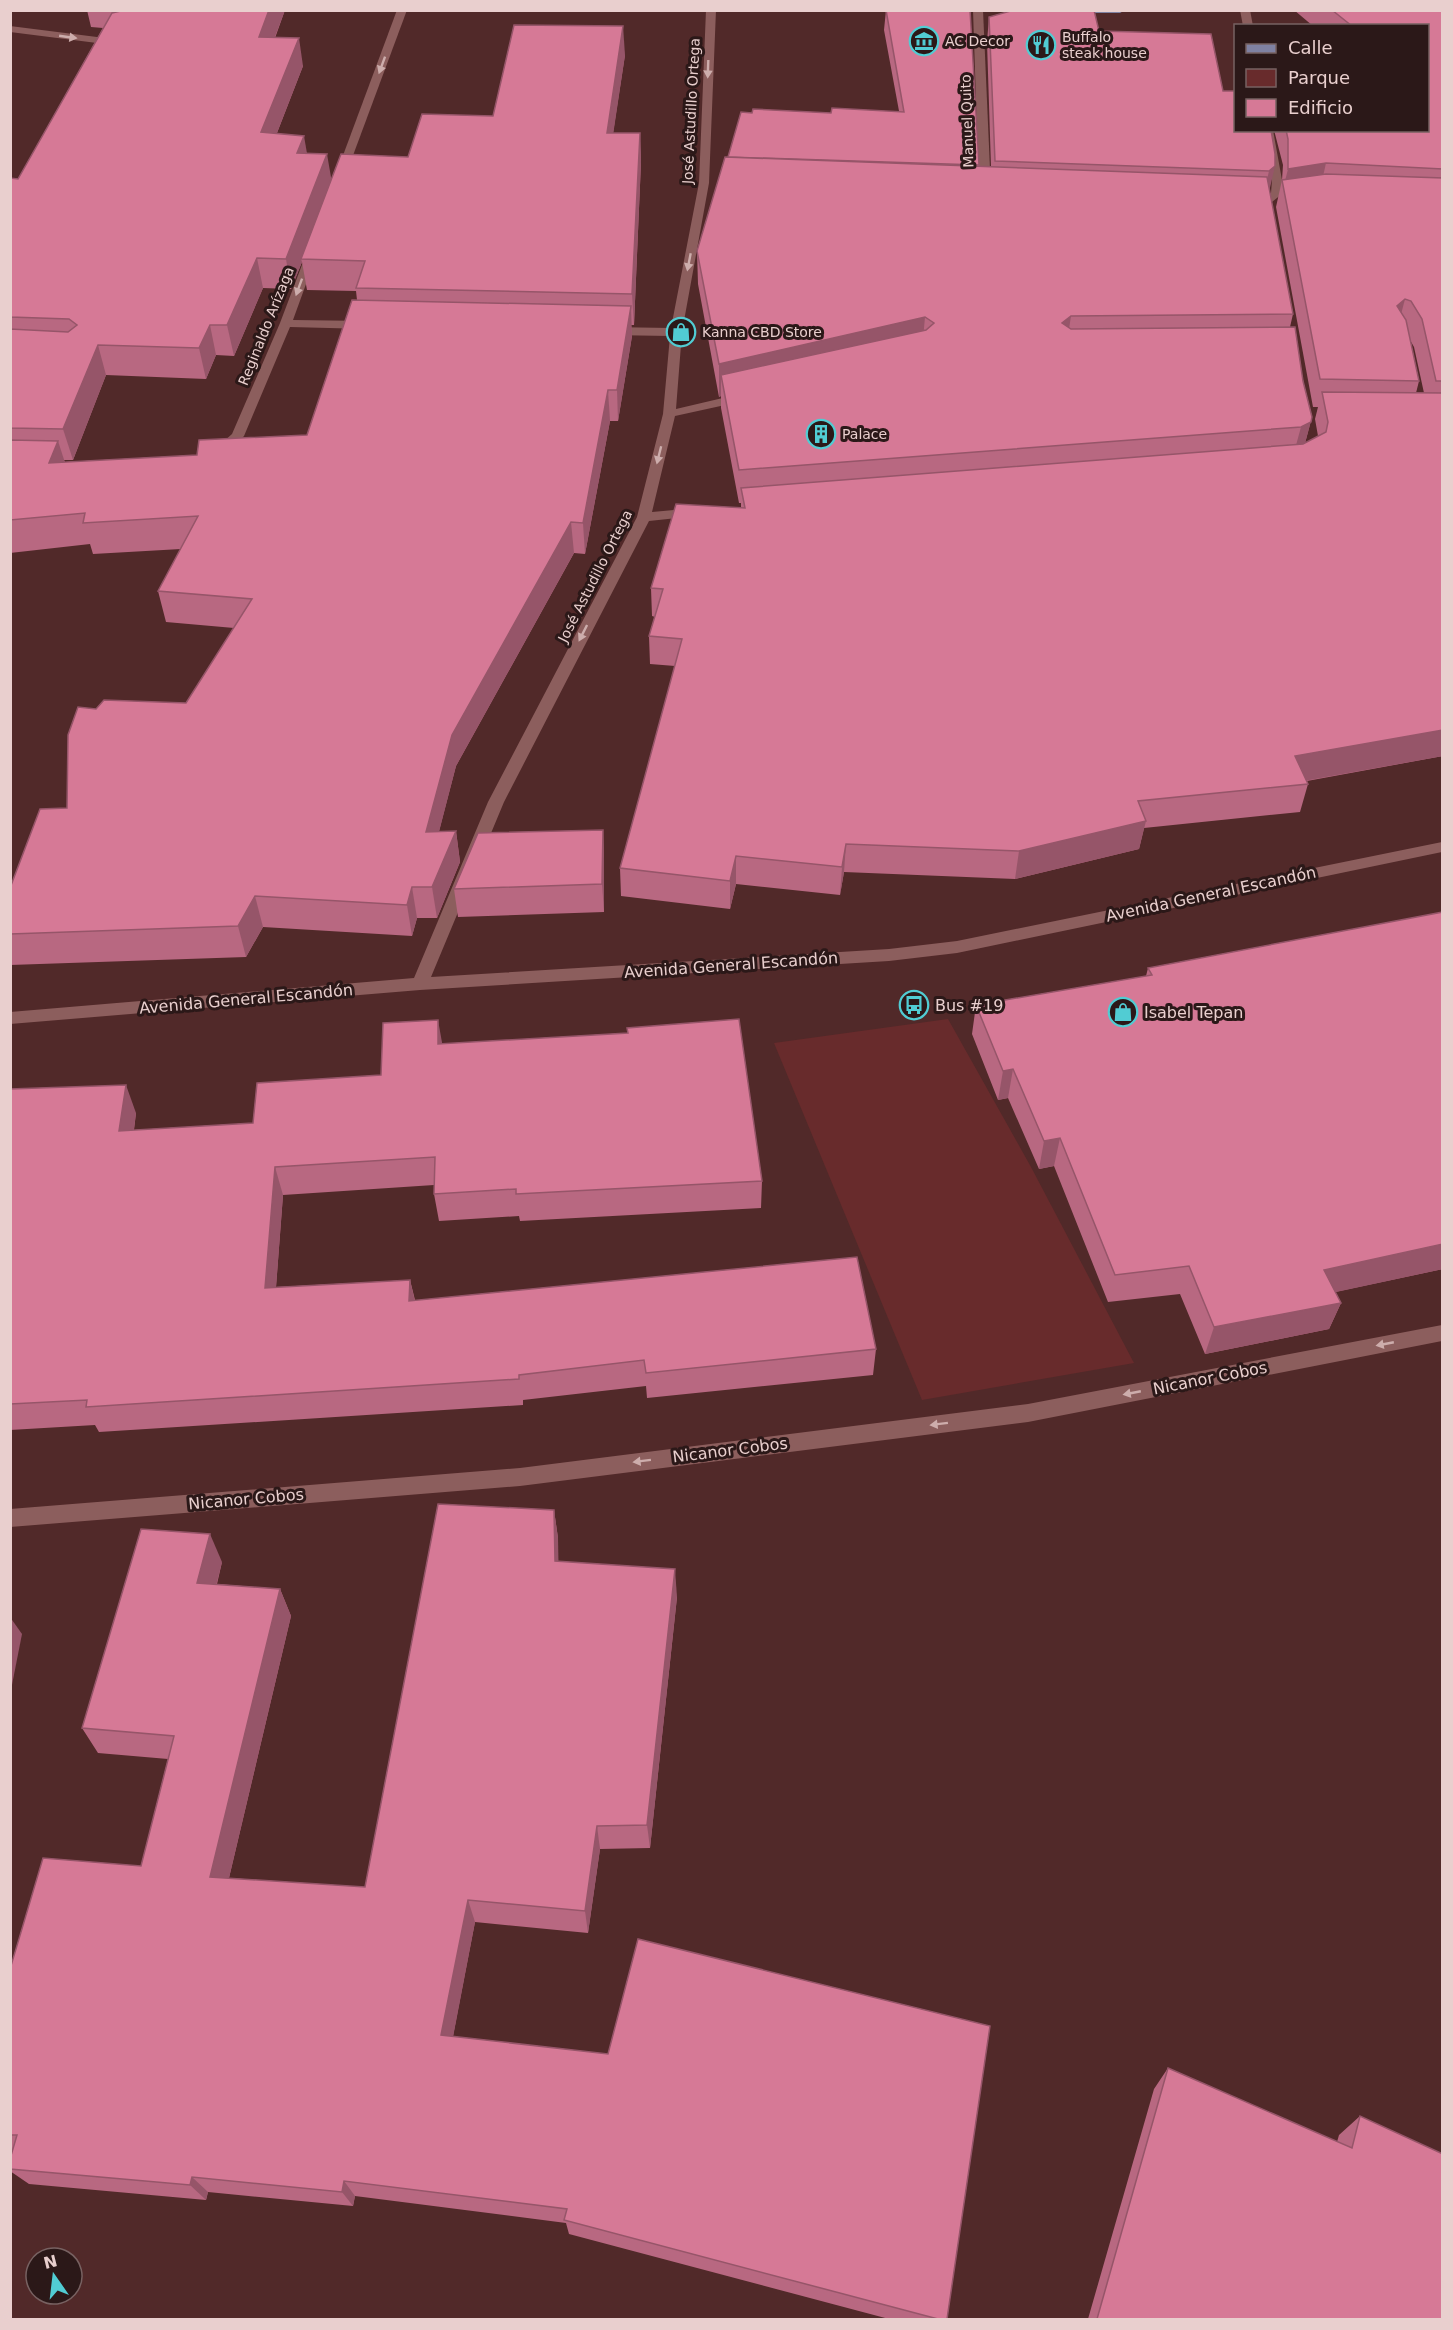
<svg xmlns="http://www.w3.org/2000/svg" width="1453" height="2330" viewBox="0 0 1453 2330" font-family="'DejaVu Sans',sans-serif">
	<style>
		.green { fill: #682b2c }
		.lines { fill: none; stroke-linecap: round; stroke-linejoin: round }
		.minor { fill: #8c5e5d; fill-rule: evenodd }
		.major { fill: #7f81a2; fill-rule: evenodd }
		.wall { fill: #b86881; fill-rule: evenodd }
		.shaded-wall { fill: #965569 }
		.building { fill: #d67996; stroke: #965569; stroke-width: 1.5 }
		.oneway { fill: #cdadac }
		.labels { text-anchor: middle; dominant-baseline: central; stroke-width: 6; stroke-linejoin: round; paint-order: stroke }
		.far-poi-label { font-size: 14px; fill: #e9cfce; stroke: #2b1818; text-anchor: start }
		.far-street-label { font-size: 14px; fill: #e9cfce; stroke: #2b1818 }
		.street-label { font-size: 16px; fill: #e9cfce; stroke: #2b1818 }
		.poi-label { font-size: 16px; fill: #e9cfce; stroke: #2b1818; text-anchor: start }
	</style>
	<rect width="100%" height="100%" fill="#512929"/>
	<polygon class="green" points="948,1019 1031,1167 1134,1363 922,1400 774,1043"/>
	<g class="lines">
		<g class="minor">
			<polygon points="397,10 407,10 345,177 336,179 335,177"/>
			<polygon points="706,10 716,10 709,183 682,332 676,409 744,393 750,397 748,400 675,416 652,512 696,508 703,512 696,516 649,521 504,802 431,977 889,949 957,941 1442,842 1442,852 957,953 889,961 420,990 10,1024 10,1012 414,978 488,802 637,517 663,414 670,336 608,335 602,331 608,327 671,328 699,183"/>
			<polygon points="973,10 983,10 991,192 985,195 979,192"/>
			<polygon points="1240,10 1250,10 1253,26 1243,26"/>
			<polygon points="10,26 97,37 118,33 123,36 97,43 10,32"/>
			<polygon points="1263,130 1273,130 1282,180 1282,194 1267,206 1261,203 1271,193 1272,180"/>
			<polygon points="308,249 318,251 293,320 368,321 374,325 368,329 290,327 244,436 232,449 209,453 209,447 222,443 232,434 280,323"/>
			<polygon points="1442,1325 1442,1341 1028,1422 520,1486 10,1527 10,1509 520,1468 1028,1404"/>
		</g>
		<polygon class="major" points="1063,10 1125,10 1120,13 1068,13"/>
	</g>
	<g class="wall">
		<path d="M87 10H285L275 38 303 66 277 133 307 153 331 180 408 157 493 116 625 55 613 133H640L641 162 634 325H631L632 336 618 421H610L585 554 574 553 456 766 439 831H456L460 862 437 918H417L412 936 263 927 246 957 10 965V888L67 808 96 709 186 703 234 628 166 622 158 591 181 549 93 554 90 544 10 553V178L18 179 103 28 91 27ZM302 262 307 290 356 291 357 300 307 435 197 455 65 462 64 460H73L106 375 206 379 216 355 234 356 263 288 291 289Z"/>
		<path d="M886 10H970L979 166 991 167 987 42 989 17 1099 31 1223 91 1271 130 1269 189 1293 314 1290 327 1312 417 1305 443 1318 436 1315 419 1318 407H1313L1276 207 1282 180 1283 165 1274 130H1428V26H1313L1294 10H1443V756L1307 781 1308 784 1300 812 1144 828 1139 849 1015 879 844 872 840 895 736 884 730 909 621 896 620 868 675 666 650 664 649 636 655 617 652 616 651 588 741 508V503H739L721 408V396L719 397 698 284 697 251 728 157 752 113H831L899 111 884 30ZM1410 340 1414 347 1424 393H1416L1419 381Z"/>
		<polygon points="603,830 604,858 604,912 458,917 454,889"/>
		<polygon points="1443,912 1443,1269 1335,1292 1341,1303 1329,1329 1205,1354 1180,1294 1108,1302 1054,1166 1039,1169 1008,1098 998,1100 972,1034 976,1005 1146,976 1148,968"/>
		<polygon points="627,1028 762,1181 761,1208 520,1221 519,1216 439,1221 434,1194 434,1185 283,1195 276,1287 410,1280 415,1300 876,1349 873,1375 647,1398 646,1386 523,1400 523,1405 99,1432 95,1425 10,1430 10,1089 136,1113 134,1130 253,1123 381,1075 443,1044 627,1033"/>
		<polygon points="554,1510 558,1538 558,1562 677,1597 650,1848 600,1849 588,1933 475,1922 453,2036 947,2319 889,2319 569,2234 566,2223 355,2196 353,2206 208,2192 206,2200 29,2184 10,2171 10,2159 13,2150 10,2149 10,1969 141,1866 168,1759 98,1753 82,1728 222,1562 217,1584 280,1589 291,1616 229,1878 365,1887"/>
		<polygon points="1168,2068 1337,2142 1339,2135 1360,2116 1443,2319 1088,2319 1154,2089"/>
	</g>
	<g class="shaded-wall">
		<polygon points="269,10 285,10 264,66 259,37"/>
		<polygon points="623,26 625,55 609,162 607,133"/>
		<polygon points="299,38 303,66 266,161 261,132"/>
		<polygon points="640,133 641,162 634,325 632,294"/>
		<polygon points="304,136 309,165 297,153"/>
		<polygon points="327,154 332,183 301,259 302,262 291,289 286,259"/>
		<polygon points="1326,163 1320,190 1283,189 1288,169"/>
		<polygon points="1275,166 1269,192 1263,198 1269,171"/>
		<polygon points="257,258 263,288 234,356 227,325"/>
		<polygon points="1405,299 1398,326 1397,306"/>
		<polygon points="631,306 632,336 618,421 617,390"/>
		<polygon points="1071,316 1066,349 1062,323"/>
		<polygon points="925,317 922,350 721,375 721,396 719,397 719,364"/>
		<polygon points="210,325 216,355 206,379 199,348"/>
		<polygon points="98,345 106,375 73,460 63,429"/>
		<polygon points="608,390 610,421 585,554 583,523"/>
		<polygon points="1312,417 1302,455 1292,460 1301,427"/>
		<polygon points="58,441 68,472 49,463"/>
		<polygon points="571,522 574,553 456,766 431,863 426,832 452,735"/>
		<polygon points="1443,730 1443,756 1287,784 1295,756"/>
		<polygon points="1146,821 1139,849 1015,879 1019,851"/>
		<polygon points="603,830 604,858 604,912 602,884"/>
		<polygon points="456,831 460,862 437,918 432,887"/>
		<polygon points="846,844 844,872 840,895 842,867"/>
		<polygon points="736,856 736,884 730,909 730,881"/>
		<polygon points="412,887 417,918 412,936 407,905"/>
		<polygon points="255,896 263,927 246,957 238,926"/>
		<polygon points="438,1020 443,1048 438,1044"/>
		<polygon points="1013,1069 1008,1098 998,1100 1003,1071"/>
		<polygon points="126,1085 136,1113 130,1158 119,1131"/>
		<polygon points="1060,1138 1054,1166 1039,1169 1044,1141"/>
		<polygon points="275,1167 283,1195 274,1314 265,1288"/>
		<polygon points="1443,1244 1443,1269 1313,1297 1324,1270"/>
		<polygon points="410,1280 416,1306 409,1301"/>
		<polygon points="1341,1303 1329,1329 1205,1354 1214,1327"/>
		<polygon points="554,1510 558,1538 559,1589 555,1561"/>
		<polygon points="210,1534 222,1562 210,1610 197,1583"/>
		<polygon points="675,1569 677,1597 650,1848 647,1825"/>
		<polygon points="280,1589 291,1616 224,1899 210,1877"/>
		<polygon points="10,1617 22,1634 10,1695"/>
		<polygon points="597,1826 600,1849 588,1933 585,1911"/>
		<polygon points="468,1900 475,1922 450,2053 441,2035"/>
		<polygon points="192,2177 208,2192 206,2200 190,2185"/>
		<polygon points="344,2181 355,2196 353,2206 342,2192"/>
	</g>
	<g class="building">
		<polygon points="125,10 269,10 259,37 299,38 261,132 304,136 297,153 327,154 286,259 257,258 227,325 210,325 199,348 98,345 63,429 10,428 10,329 68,332 77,325 69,319 10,317 10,178 18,179 112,13"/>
		<polygon points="886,10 970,10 979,165 728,157 741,112 752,113 753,109 831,113 832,108 904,112"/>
		<polygon points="1014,10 1094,10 1099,31 1211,34 1223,91 1236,91 1236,130 1271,130 1275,154 1275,166 1269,171 995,161 989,17"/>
		<polygon points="1332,10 1443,10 1443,169 1326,163 1288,169 1288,139 1286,130 1428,130 1428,26 1352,26"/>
		<polygon points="514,25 623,26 607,133 640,133 632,294 356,288 365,261 301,259 341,154 408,157 422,114 493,116"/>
		<polygon points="725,157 1267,177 1293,314 1071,316 1062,323 1071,329 1295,327 1303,381 1312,417 1311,422 1301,427 739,470 721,375 926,330 934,323 925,317 719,364 697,251"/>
		<polygon points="1326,174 1443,178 1443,381 1436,381 1422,319 1411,301 1405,299 1397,306 1406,320 1419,381 1320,379 1282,180"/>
		<polygon points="352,300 631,306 617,390 608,390 583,523 571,522 452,735 426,832 456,831 432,887 412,887 407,905 255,896 238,926 10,934 10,888 40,809 67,808 68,735 78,707 96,709 104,700 186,703 252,599 158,591 198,516 83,523 85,513 10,520 10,440 58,441 49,463 197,455 199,440 307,435"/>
		<polygon points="1322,392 1443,393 1443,730 1295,756 1308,784 1138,801 1146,821 1019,851 846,844 842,867 736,856 730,881 620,868 682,639 649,636 663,589 651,588 676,504 745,508 741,488 1303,444 1326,432 1328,422"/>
		<polygon points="603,830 602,884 454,889 478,833"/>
		<polygon points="1443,912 1443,1244 1324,1270 1341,1303 1214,1327 1189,1266 1115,1275 1060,1138 1044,1141 1013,1069 1003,1071 976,1005 1152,975 1148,968"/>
		<polygon points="739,1019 762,1181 516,1194 516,1189 434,1194 435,1157 275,1167 265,1288 410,1280 409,1301 857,1257 876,1349 646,1373 644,1360 519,1375 519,1379 86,1407 87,1400 10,1404 10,1089 126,1085 119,1131 253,1123 257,1083 381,1075 383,1023 438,1020 438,1044 628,1033 627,1028"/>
		<polygon points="438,1504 554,1510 555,1561 675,1569 647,1825 597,1826 585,1911 468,1900 441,2035 608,2054 638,1939 990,2026 947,2319 938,2319 564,2220 567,2209 344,2181 342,2192 192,2177 190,2185 10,2169 10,2159 17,2135 10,2135 10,1969 43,1858 141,1866 174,1736 82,1728 141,1529 210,1534 197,1583 280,1589 210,1877 365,1887"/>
		<polygon points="1168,2068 1352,2148 1360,2116 1443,2154 1443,2319 1097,2319"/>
	</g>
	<defs><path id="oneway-solid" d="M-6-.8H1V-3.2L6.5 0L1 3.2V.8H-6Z" transform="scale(1.5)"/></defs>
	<g class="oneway">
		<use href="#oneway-solid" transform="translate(68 37) rotate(8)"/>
		<use href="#oneway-solid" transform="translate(382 65) rotate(110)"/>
		<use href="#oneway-solid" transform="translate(708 69) rotate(92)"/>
		<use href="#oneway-solid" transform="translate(689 262) rotate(101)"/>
		<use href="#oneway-solid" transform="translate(299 287) rotate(110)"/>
		<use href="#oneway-solid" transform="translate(659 455) rotate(104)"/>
		<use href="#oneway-solid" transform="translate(583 633) rotate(117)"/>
		<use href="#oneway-solid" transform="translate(1385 1344) rotate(169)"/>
		<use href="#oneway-solid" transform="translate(1132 1393) rotate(169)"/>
		<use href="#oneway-solid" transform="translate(939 1424) rotate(173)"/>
		<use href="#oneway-solid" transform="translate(642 1461) rotate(173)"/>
	</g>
	<defs>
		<g id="museum-ring" transform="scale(1.5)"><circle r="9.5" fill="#2b1818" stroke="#51ccd3" stroke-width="1.5"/><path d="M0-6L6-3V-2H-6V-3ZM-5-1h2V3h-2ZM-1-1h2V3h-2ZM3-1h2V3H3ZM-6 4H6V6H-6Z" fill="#51ccd3"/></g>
		<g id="restaurant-ring" transform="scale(1.5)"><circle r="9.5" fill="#2b1818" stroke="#51ccd3" stroke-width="1.5"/><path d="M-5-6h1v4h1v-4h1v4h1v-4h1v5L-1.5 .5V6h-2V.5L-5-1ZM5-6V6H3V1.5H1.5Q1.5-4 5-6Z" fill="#51ccd3"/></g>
		<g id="shop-ring" transform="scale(1.5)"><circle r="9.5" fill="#2b1818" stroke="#51ccd3" stroke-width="1.5"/><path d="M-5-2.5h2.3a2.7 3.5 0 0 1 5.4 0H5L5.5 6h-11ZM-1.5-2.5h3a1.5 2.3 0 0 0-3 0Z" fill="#51ccd3"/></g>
		<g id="building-ring" transform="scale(1.5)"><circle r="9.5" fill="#2b1818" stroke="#51ccd3" stroke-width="1.5"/><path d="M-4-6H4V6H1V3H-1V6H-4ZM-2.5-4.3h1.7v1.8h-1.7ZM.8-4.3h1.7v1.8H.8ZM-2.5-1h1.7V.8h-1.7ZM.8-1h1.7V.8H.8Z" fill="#51ccd3"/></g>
		<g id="bus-ring" transform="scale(1.5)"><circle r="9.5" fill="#2b1818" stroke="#51ccd3" stroke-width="1.5"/><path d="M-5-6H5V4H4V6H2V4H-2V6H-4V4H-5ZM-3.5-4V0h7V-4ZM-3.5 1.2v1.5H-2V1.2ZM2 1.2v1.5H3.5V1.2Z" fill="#51ccd3"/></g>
	</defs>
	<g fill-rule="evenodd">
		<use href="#museum-ring" x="924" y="41"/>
		<use href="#restaurant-ring" x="1041" y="45"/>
		<use href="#shop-ring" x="681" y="332"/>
		<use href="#building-ring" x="821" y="434"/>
		<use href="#bus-ring" x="914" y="1005"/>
		<use href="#shop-ring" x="1123" y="1012"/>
	</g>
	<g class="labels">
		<g class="far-poi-label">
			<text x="1062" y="37">Buffalo<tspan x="1062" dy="16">steak house</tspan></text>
			<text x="945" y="41">AC Decor</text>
			<text x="702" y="332">Kanna CBD Store</text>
			<text x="842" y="434">Palace</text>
		</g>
		<g class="far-street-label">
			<text transform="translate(691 111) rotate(-87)">José Astudillo Ortega</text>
			<text transform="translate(967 121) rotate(-92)">Manuel Quito</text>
			<text transform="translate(266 326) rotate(-68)">Reginaldo Arízaga</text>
			<text transform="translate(595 576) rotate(-63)">José Astudillo Ortega</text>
		</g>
		<g class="street-label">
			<text transform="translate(1211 894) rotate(-12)">Avenida General Escandón</text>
			<text transform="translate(731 965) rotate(-4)">Avenida General Escandón</text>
			<text transform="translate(246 999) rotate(-5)">Avenida General Escandón</text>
			<text transform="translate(1210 1378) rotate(-11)">Nicanor Cobos</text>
			<text transform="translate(730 1450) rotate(-7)">Nicanor Cobos</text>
			<text transform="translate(246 1499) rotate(-5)">Nicanor Cobos</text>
		</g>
		<g class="poi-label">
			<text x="935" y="1005">Bus #19</text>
			<text x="1144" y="1012">Isabel Tepan</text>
		</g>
	</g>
	<rect width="1453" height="2330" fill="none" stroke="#e9cfce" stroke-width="24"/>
	<rect x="1234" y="24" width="195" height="108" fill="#2b1818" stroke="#776161" stroke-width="1.5"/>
	<rect x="1246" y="44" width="30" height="9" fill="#7f81a2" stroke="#776161" stroke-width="1.5"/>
	<text x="1288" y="54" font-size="18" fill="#e9cfce">Calle</text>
	<rect x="1246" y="69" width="30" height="18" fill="#682b2c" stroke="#776161" stroke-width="1.5"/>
	<text x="1288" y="84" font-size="18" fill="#e9cfce">Parque</text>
	<rect x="1246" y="99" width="30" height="18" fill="#d67996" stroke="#776161" stroke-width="1.5"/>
	<text x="1288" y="114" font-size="18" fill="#e9cfce">Edificio</text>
	<g transform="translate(54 2276) rotate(346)"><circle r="28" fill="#2b1818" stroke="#776161" stroke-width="1.5"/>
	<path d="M0-4.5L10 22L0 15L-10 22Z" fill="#51ccd3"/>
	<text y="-9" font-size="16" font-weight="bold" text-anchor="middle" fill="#e9cfce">N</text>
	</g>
</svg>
